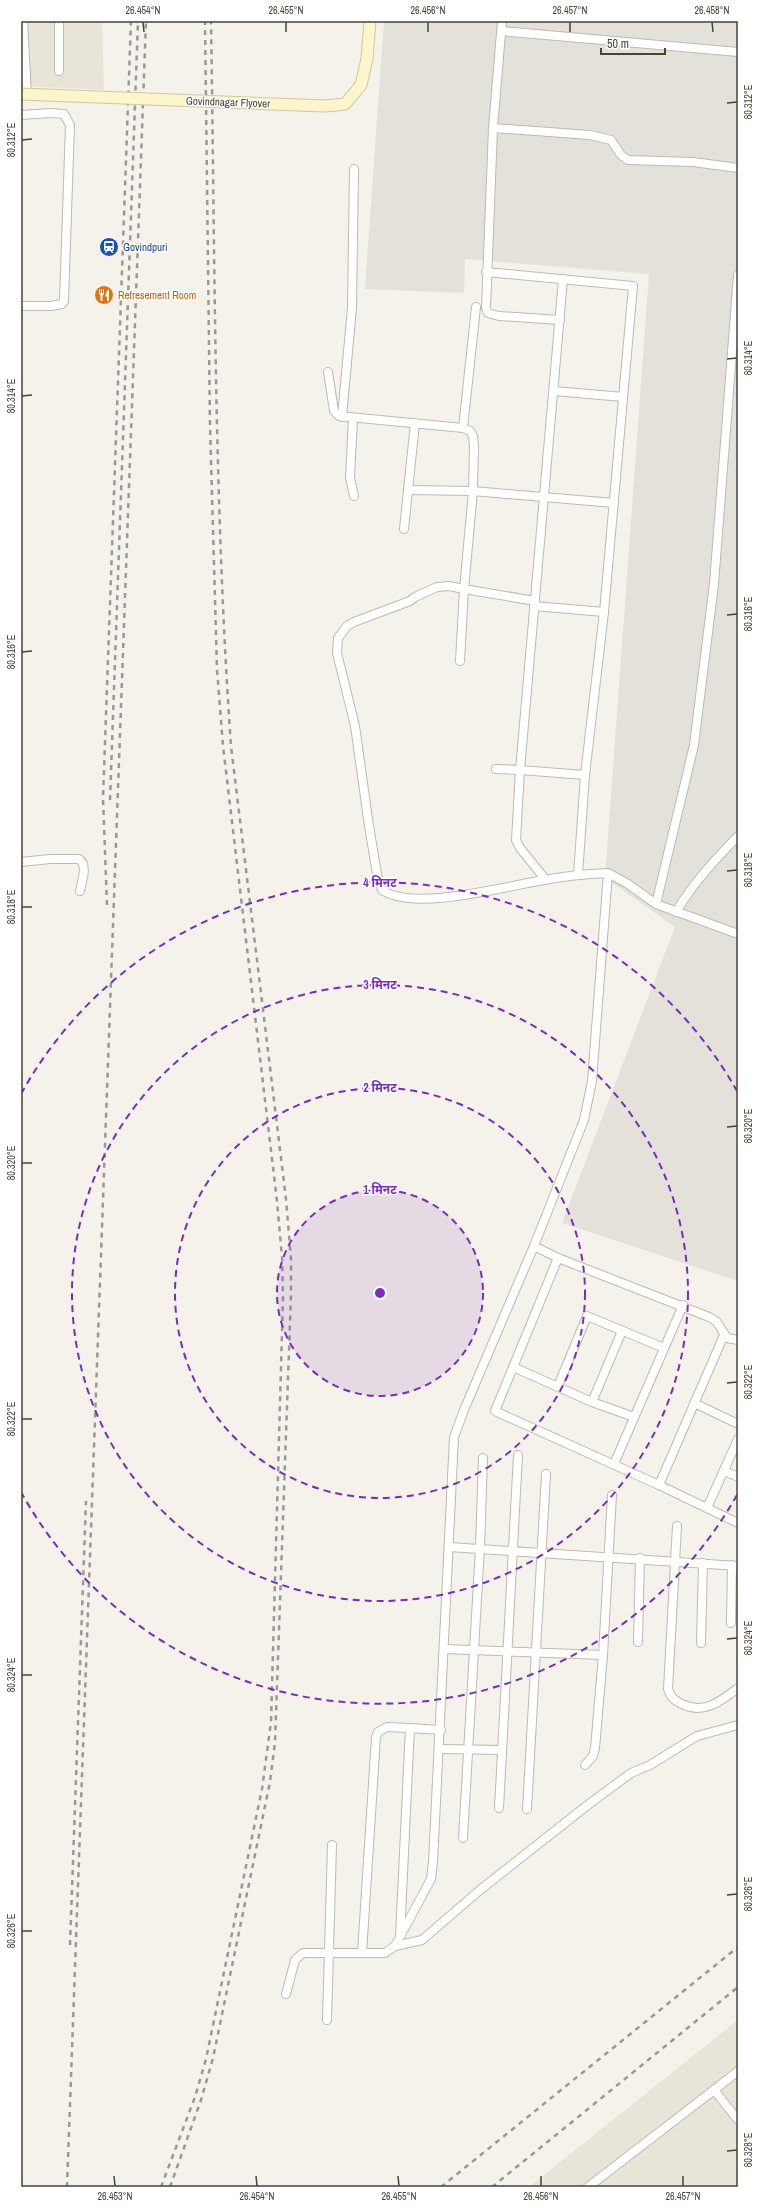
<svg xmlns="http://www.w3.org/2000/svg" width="759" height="2208" viewBox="0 0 759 2208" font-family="'Archivo Narrow','Noto Sans Devanagari',sans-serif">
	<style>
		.residential { fill: #e8e4d8 }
		.industrial { fill: #e4e1db }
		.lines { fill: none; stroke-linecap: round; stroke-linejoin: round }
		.street-casing { stroke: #c0baac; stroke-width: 10 }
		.secondary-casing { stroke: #d3c89a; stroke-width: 13 }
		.street { stroke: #fff; stroke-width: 8 }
		.secondary { stroke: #fdf5cb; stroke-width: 11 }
		.rail { stroke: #989898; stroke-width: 2.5; stroke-dasharray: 5 5; stroke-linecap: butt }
		.secondary-bridge-casing { stroke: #d3c89a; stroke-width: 13; stroke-linecap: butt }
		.secondary-bridge { stroke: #fdf5cb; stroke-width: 11 }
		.ticks { fill: none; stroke: #484338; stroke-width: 1.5 }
		.ring { fill: none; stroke: #7b2cbf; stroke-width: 2; stroke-dasharray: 7 5 }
		.labels { text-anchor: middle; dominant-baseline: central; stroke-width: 3; stroke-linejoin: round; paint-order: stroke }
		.street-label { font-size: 11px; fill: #484338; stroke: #fff }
		.transit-label { font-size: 11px; fill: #164399; stroke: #fff; text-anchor: start }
		.food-label { font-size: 11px; fill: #c56008; stroke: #fff; text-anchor: start }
		.centre { fill: #7b2cbf; stroke: #fff; stroke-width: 2 }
		.ring-label { font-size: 12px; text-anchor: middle; font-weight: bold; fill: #7b2cbf; stroke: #fff; stroke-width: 3; stroke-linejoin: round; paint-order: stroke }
		.neatline { fill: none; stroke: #484338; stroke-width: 1.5 }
		.ticks-label { font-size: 10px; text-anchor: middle; fill: #484338 }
	</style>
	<rect width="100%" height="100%" fill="#f4f2ea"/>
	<g class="residential">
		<polygon points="21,21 102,21 104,90 21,86"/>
		<polygon points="738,2020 738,2187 529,2187"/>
	</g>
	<polygon class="industrial" points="384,21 738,21 738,1281 562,1223 675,927 605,878 649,274 465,259 464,293 365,289"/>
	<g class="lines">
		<g class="street-casing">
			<g id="street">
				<polyline points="23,21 27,95"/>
				<polyline points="59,21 59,71"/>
				<polyline points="502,21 493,128 486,308 488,313 499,316 560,320"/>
				<polyline points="501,31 738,52"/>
				<polyline points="21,115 51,113 64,114 70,125 64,301 62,304 51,306 21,306"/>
				<polyline points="493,128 590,135 611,140 621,155 628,160 693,162 738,168"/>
				<polyline points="486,272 633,286 604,612 585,775 578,875"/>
				<polyline points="738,275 714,584 694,745 656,904 738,934"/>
				<polyline points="563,279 520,770 585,775"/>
				<polyline points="328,372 334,411 339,416 463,428 470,431 473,436 474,447 473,491 464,589 535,601"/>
				<polyline points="554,391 623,397"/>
				<polyline points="342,417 352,308 354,169"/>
				<polyline points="353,418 350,478 354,496"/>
				<polyline points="463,428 476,307"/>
				<polyline points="408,490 473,491 614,503"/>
				<polyline points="404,529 415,423"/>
				<polyline points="534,606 604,612"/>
				<path d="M460 661 464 589 449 586 437 587 415 597 410 601 354 622 347 626 338 638 337 653 355 726 369 826 377 874 382 890C414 912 506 886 544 880 565 876 586 874 608 873"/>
				<polyline points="496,769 520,770 516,840 520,848 545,879"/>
				<path d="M21 862 50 859H79C88 865 82 881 80 891"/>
				<path d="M676 912C693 883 715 860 738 836"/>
				<polyline points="534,1246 558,1258 709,1317 716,1321 727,1338 738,1340"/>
				<polyline points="558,1258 495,1411 659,1485 738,1523"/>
				<polyline points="513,1367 592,1402 622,1331"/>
				<polyline points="558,1386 587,1316 664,1348"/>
				<polyline points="592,1402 634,1417"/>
				<polyline points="694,1403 738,1424"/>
				<polyline points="614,1464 683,1305"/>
				<polyline points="724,1471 738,1477"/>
				<polyline points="659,1485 724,1335"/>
				<polyline points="707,1508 738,1439"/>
				<path d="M677 1526 668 1689C671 1698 674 1700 682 1704 704 1715 721 1701 738 1688"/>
				<polyline points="449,1547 738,1566"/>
				<polyline points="731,1623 732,1565"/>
				<polyline points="638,1642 640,1558"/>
				<polyline points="701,1643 703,1563"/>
				<polyline points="445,1649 603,1655"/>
				<polyline points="440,1749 502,1750"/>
				<polyline points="585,1765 593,1756 595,1748 603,1655 612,1495"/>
				<polyline points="499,1808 518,1455"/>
				<polyline points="527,1809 546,1474"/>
				<polyline points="463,1838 480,1548 483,1458"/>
				<polyline points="400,1936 410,1728 441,1730"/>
				<polyline points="395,1946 422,1940 480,1890 589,1804 631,1773 650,1765 697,1736 738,1725"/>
				<polyline points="362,1953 376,1737 378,1732 387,1727 410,1728"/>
				<polyline points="286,1994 295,1960 303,1953 385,1953 395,1946 431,1879 433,1862 454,1437 464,1410 534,1246 584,1120 592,1081 608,873 628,884 656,904"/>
				<polyline points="327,2020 332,1845"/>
				<polyline points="714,2090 738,2071"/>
				<polyline points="588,2187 714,2090 738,2120"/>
			</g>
		</g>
		<g class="secondary-casing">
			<polyline id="secondary" points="367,59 370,21"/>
		</g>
		<use href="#street" class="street"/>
		<use href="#secondary" class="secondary"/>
		<g class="rail">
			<polyline points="110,800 138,21"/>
			<polyline points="107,905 103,798 131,21"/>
			<polyline points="70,1945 86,1501"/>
			<polyline points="67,2187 146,21"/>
			<polyline points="161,2187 195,2097 206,2059 262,1789 271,1722 283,1297 282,1257 277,1201 223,746 217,669 210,425 205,21"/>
			<path d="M170 2187 201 2100 213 2058 270 1782 275 1742 291 1295V1259L286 1199 231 746C214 504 215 262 211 21"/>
			<polyline points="441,2187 738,1947"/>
			<polyline points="492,2187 738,1987"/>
		</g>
		<g class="secondary-bridge-casing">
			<polyline id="secondary-bridge" points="21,94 326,106 345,104 361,85 367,59"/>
		</g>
		<use href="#secondary-bridge" class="secondary-bridge"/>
	</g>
	<path class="ticks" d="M143 22 144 32M286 22V32M428 22V32M570 22V32M712 22 713 32M727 103 737 102M22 140 32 139M727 359 737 358M22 396 32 395M727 615 737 614M22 652 32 651M727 871 737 870M22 907H32M727 1127 737 1126M22 1163H32M727 1383 737 1382M22 1419H32M727 1639 737 1638M22 1675H32M727 1895 737 1894M22 1931H32M727 2151 737 2150M114 2176 115 2186M256 2176 257 2186M398 2176 399 2186M541 2176V2186M683 2176V2186"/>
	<circle cx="380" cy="1293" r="103" fill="#7b2cbf" fill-opacity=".12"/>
	<g class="ring">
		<circle cx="380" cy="1293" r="103"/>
		<circle cx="380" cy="1293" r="205"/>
		<circle cx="380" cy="1293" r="308"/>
		<path d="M737 1495A410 410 0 0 1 21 1492M21 1094A410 410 0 0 1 737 1091"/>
	</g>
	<defs>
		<g id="station-disc" transform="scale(1)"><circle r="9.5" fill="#1a4fb4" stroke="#fff"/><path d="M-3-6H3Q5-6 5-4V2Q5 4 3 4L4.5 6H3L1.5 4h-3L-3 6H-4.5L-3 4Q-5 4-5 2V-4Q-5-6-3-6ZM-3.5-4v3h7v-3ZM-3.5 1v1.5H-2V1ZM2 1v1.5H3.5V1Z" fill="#fff"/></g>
		<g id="restaurant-disc" transform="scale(1)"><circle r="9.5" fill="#e8710a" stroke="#fff"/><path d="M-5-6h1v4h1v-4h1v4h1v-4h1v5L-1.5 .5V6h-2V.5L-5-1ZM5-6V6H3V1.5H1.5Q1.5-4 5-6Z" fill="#fff"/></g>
	</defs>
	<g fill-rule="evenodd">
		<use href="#station-disc" x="109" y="247"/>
		<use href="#restaurant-disc" x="104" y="295"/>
	</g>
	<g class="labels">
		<g class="street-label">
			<text transform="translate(228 102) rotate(2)">Govindnagar Flyover</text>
		</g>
		<g class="transit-label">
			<text x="123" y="247">Govindpuri</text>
		</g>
		<g class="food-label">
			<text x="118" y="295">Refresement Room</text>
		</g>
	</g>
	<circle cx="380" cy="1293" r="6" class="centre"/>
	<g class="ring-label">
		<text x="380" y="887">4 मिनट</text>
		<text x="380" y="989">3 मिनट</text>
		<text x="380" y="1092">2 मिनट</text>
		<text x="380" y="1194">1 मिनट</text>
	</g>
	<rect width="759" height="2208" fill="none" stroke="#ffffff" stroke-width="44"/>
	<path d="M601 48v6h64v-6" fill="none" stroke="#484338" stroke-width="2"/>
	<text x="607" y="48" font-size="12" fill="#484338" stroke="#ffffff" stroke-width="3" paint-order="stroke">50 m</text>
	<rect x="22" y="22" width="715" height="2164" class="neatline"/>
	<g class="ticks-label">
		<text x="143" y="14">26.454°N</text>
		<text x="286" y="14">26.455°N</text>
		<text x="428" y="14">26.456°N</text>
		<text x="570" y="14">26.457°N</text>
		<text x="712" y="14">26.458°N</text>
		<text transform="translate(748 102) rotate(-90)" y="4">80.312°E</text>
		<text transform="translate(11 140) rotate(-90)" y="4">80.312°E</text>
		<text transform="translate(748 358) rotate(-90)" y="4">80.314°E</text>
		<text transform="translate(11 396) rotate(-90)" y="4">80.314°E</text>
		<text transform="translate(748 614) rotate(-90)" y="4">80.316°E</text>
		<text transform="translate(11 652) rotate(-90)" y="4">80.316°E</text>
		<text transform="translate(748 870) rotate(-90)" y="4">80.318°E</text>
		<text transform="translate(11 907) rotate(-90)" y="4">80.318°E</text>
		<text transform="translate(748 1126) rotate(-90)" y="4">80.320°E</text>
		<text transform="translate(11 1163) rotate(-90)" y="4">80.320°E</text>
		<text transform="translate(748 1382) rotate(-90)" y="4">80.322°E</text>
		<text transform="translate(11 1419) rotate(-90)" y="4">80.322°E</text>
		<text transform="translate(748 1638) rotate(-90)" y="4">80.324°E</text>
		<text transform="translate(11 1675) rotate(-90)" y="4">80.324°E</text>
		<text transform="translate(748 1894) rotate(-90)" y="4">80.326°E</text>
		<text transform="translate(11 1931) rotate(-90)" y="4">80.326°E</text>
		<text transform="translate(748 2150) rotate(-90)" y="4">80.328°E</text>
		<text x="115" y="2200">26.453°N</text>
		<text x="257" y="2200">26.454°N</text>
		<text x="399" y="2200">26.455°N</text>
		<text x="541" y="2200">26.456°N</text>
		<text x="683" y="2200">26.457°N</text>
	</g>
</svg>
